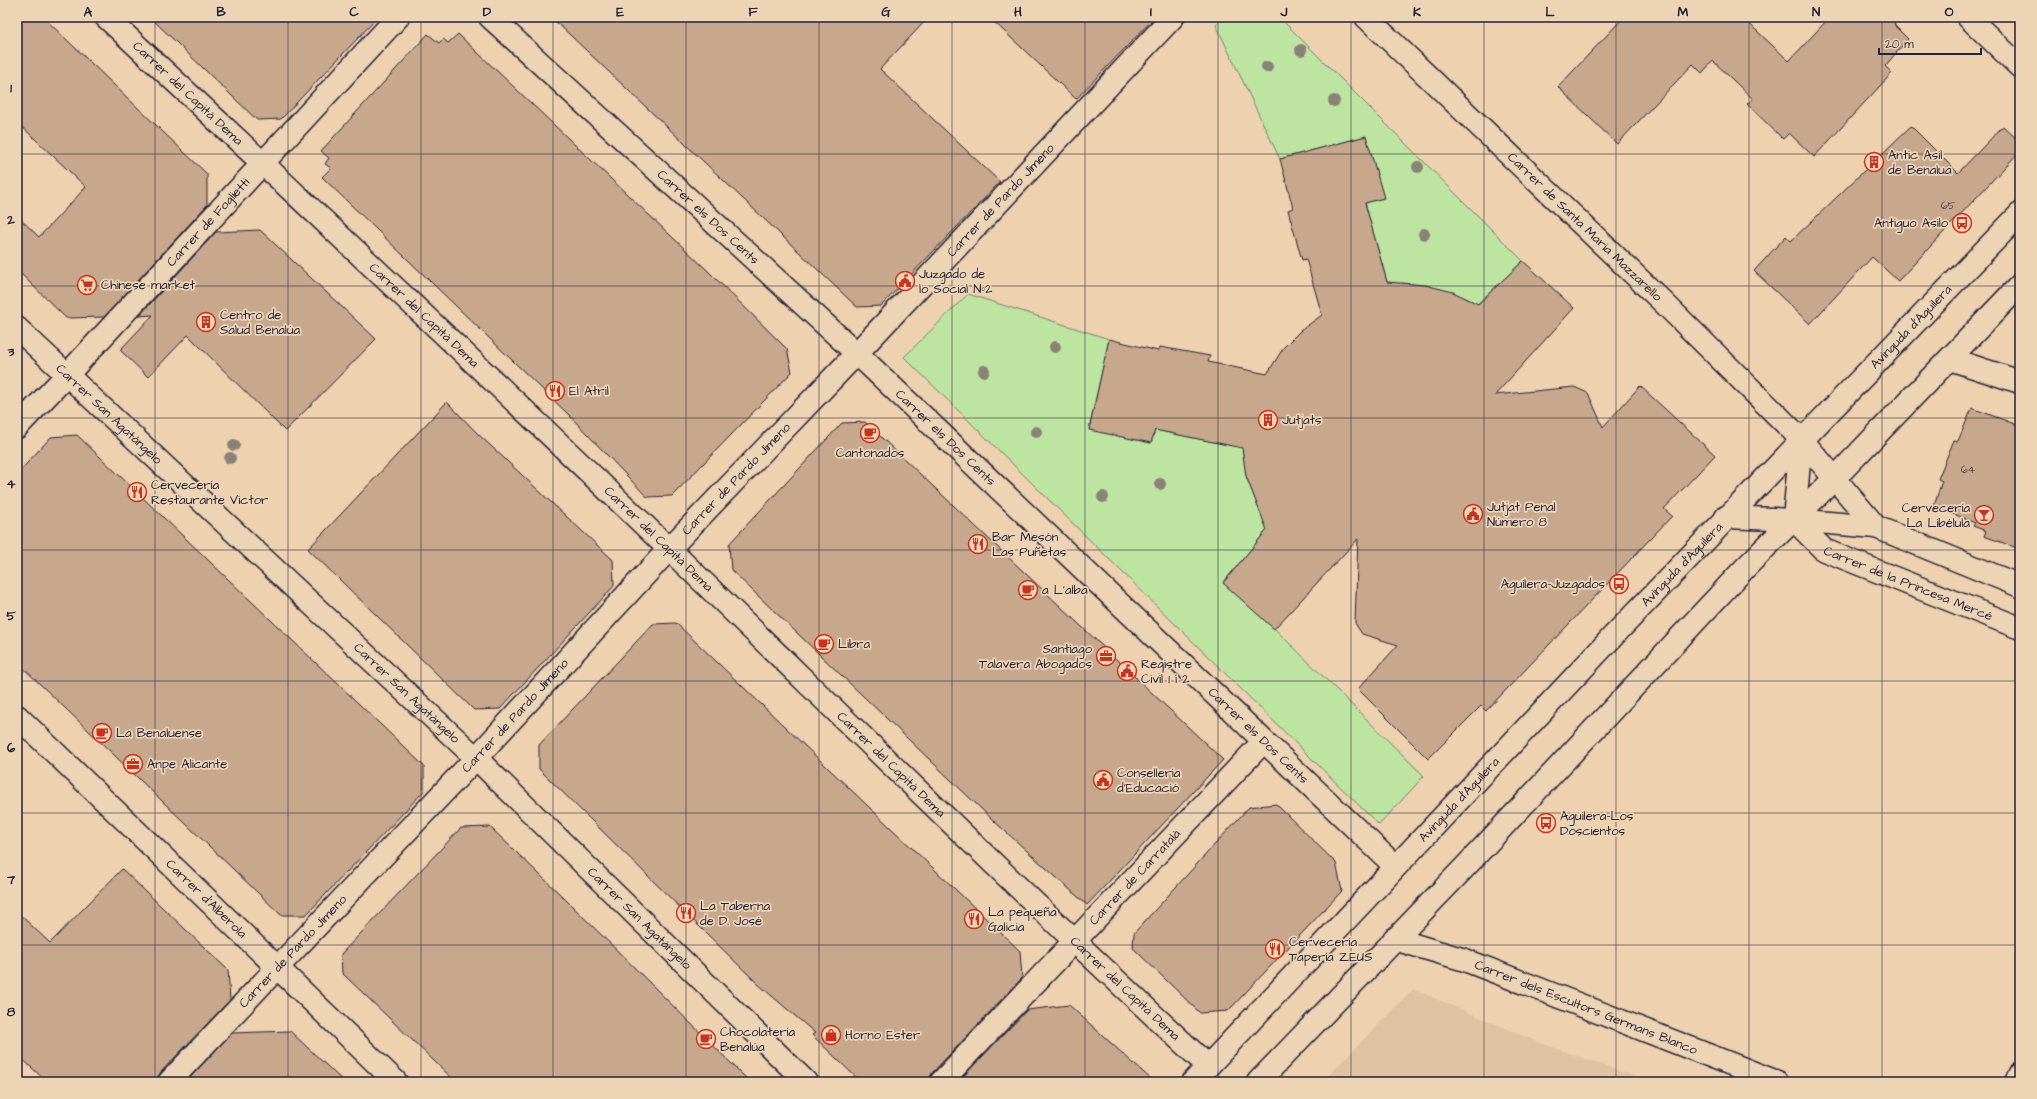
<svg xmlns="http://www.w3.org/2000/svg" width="2037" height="1099" viewBox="0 0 2037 1099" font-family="'Architects Daughter',sans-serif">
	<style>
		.built { fill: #dfc2a2 }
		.green { fill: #bde5a1; stroke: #70846e }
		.building { fill: #c8a88d; stroke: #22223b }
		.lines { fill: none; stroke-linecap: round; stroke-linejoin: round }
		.street-casing { stroke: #22223b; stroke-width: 25 }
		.secondary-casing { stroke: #22223b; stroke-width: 25 }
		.primary-casing { stroke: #22223b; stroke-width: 25 }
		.street { stroke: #ecd4b4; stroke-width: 22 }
		.secondary { stroke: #ecd4b4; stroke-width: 22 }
		.primary { stroke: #ecd4b4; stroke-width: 22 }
		.tree { fill: #8a8177 }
		.grid { fill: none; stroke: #22223b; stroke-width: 1; stroke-opacity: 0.55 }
		.labels { text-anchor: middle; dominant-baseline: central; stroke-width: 3.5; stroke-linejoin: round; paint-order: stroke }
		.number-label { font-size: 11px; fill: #4c4450 }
		.street-label { font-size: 13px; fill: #22223b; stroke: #ecd4b4 }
		.poi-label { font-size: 13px; fill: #22223b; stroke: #ecd4b4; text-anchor: start }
		.neatline { fill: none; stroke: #22223b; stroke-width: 1.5 }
		.grid-label { font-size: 13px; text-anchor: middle; font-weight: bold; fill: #22223b }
	</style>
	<rect width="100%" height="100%" fill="#eed1ae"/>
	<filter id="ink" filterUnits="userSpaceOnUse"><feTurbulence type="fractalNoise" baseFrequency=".025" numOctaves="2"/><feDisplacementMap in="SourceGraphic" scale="8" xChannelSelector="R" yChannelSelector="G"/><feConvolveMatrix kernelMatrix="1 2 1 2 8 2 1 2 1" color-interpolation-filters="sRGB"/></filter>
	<g filter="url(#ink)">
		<polygon class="built" points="1413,989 1538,1042 1650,1082 1322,1082"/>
		<g class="green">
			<path d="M1224 17H1279L1523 261 1472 309 1474 302C1450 290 1428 285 1402 283L1392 299 1365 203 1383 198 1366 136 1280 159 1216 25Z"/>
			<polygon points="968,294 1109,339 1089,429 1151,443 1155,430 1259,451 1246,476 1263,519 1279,510 1280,514 1223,583 1275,629 1424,776 1379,825 904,357"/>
		</g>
		<g class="building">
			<polygon points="17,17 43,17 207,174 207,205 104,317 66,318 17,270 17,216 39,237 86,187 17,122"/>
			<polygon points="150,17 378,17 281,119 257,120"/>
			<polygon points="551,17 929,17 880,69 1000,182 881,306 857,307"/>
			<polygon points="989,17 1155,17 1076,99"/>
			<polygon points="1624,17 1742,17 1789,61 1830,17 1893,17 1895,26 1908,39 1885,66 1892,73 1814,157 1789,133 1783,139 1747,104 1753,99 1713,61 1702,73 1693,64 1617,144 1558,87"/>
			<polygon points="428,34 439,43 443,39 448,43 458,34 706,269 787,349 792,372 672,496 647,497 568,414 322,177 331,168 325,164 329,158 321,151"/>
			<polygon points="1911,126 1958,173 2003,126 2020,142 2020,151 1898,281 1872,257 1810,324 1754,271 1786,236 1791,241"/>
			<polygon points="1366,136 1384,198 1365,203 1387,282 1425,285 1453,292 1478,304 1523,261 1574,308 1495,395 1574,387 1588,393 1603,427 1640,386 1715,455 1664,509 1672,516 1486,711 1481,706 1428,759 1358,689 1398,645 1362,634 1355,623 1358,539 1274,629 1223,583 1267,530 1246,476 1242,448 1155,430 1151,443 1089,430 1109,339 1158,351 1160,347 1210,356 1208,362 1267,374 1284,347 1300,331 1322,315 1306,259 1302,260 1288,210 1293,208 1280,159"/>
			<polygon points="260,230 376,339 285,431 188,335 148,377 120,350 153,315 139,316 216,232"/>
			<polygon points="447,402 477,433 613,560 614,586 500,709 474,710 308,549"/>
			<polygon points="1972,408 2020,426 2020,549 1984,536 1986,531 1973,526 1975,523 1934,506 1942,481 1938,479 1954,440 1958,441"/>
			<polygon points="865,422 1223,760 1087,905 995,822 731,570 729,544 842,423"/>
			<polygon points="77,435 424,766 424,791 306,915 281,915 17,662 17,474 51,437"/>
			<polygon points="676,623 1020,951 1022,978 932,1073 929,1082 861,1082 812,1035 815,1033 758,984 539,769 539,745 653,624"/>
			<polygon points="1276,804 1336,863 1342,891 1228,1011 1200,1013 1133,948 1134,933 1249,807"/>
			<polygon points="490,827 563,897 750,1082 456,1082 342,973 341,954 461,828"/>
			<polygon points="122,869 228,970 230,1000 160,1073 157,1082 47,1082 17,1054 17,912 50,943"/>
			<polygon points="1069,1005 1154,1082 958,1082 1027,1010"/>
			<polygon points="290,1031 344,1082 186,1082 232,1033"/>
		</g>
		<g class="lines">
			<g class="street-casing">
				<g id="street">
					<path id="s1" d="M106 17C294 192 482 369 667 547 847 721 1024 896 1208 1066"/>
					<path id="s2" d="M490 17 866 362 1395 866"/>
					<polyline points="1968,17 2020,67"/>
					<path id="s3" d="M17 328 476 758 806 1082"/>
					<polyline points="1950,359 2020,382"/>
					<path id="s4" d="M17 427 66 376 398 17"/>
					<polyline points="1801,439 1876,527"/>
					<polyline points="1726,517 1794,520 1876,527 2020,586"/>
					<path id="s5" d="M1794 520 1824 550 2020 628"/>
					<polyline points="1794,520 1801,439"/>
					<path id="s6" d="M17 716 396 1082"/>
					<path id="s7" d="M1394 939 1465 960 1777 1082"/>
					<path id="s8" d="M169 1082 476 758 669 549 857 353 1173 17"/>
					<path id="s9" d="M941 1082 1263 742"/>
					<polyline points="2016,1082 2020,1073"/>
				</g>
			</g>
			<g class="secondary-casing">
				<g id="secondary">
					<path id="s10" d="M1366 17 1665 304 1801 439"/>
				</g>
			</g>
			<g class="primary-casing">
				<g id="primary">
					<path id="s11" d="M1193 1082 1618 631 2020 214"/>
					<polyline points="1258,1082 1465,867 1745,568 1834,479 2020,285"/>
				</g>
			</g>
			<use href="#street" class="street"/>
			<use href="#secondary" class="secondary"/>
			<use href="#primary" class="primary"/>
		</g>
		<g class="tree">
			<circle cx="1301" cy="50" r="6"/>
			<circle cx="1267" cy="67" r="6"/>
			<circle cx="1334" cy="101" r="6"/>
			<circle cx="1418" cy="167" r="6"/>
			<circle cx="1424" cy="234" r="6"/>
			<circle cx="1055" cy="347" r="6"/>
			<circle cx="984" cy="371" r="6"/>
			<circle cx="1036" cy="432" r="6"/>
			<circle cx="234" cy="445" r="6"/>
			<circle cx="230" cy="458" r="6"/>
			<circle cx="1160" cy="484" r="6"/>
			<circle cx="1103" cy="497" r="6"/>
		</g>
	</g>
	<path class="grid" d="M155 17V1082M288 17V1082M421 17V1082M553 17V1082M686 17V1082M819 17V1082M952 17V1082M1085 17V1082M1218 17V1082M1351 17V1082M1484 17V1082M1616 17V1082M1749 17V1082M1882 17V1082M17 154H2020M17 286H2020M17 418H2020M17 550H2020M17 681H2020M17 813H2020M17 945H2020"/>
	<defs>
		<g id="building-ring" transform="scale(1)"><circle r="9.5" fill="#ecd4b4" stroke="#c8321e" stroke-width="1.5"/><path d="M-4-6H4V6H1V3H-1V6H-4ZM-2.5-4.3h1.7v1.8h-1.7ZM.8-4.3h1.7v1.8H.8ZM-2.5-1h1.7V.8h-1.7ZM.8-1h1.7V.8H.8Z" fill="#c8321e"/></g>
		<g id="bus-ring" transform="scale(1)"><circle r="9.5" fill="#ecd4b4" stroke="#c8321e" stroke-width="1.5"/><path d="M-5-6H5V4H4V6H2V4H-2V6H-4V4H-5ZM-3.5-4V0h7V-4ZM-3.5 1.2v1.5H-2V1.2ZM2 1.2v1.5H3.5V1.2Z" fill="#c8321e"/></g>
		<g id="civic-ring" transform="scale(1)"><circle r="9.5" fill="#ecd4b4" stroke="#c8321e" stroke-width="1.5"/><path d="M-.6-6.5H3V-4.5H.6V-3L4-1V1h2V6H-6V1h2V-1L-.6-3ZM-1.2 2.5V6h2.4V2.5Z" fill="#c8321e"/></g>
		<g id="supermarket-ring" transform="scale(1)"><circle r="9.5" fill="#ecd4b4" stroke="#c8321e" stroke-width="1.5"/><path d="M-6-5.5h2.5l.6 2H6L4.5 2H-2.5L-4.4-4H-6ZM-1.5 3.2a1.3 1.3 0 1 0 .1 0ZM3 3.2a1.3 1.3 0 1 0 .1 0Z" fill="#c8321e"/></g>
		<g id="restaurant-ring" transform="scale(1)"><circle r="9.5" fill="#ecd4b4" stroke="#c8321e" stroke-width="1.5"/><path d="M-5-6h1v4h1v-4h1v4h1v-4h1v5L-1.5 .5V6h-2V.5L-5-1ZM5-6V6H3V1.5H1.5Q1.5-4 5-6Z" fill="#c8321e"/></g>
		<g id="cafe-ring" transform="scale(1)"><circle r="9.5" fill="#ecd4b4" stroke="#c8321e" stroke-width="1.5"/><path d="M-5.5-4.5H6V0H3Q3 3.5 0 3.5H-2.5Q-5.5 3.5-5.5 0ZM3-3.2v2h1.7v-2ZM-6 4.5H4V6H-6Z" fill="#c8321e"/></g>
		<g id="bar-ring" transform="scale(1)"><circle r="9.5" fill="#ecd4b4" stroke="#c8321e" stroke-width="1.5"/><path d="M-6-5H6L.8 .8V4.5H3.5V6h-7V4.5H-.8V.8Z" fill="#c8321e"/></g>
		<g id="office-ring" transform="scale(1)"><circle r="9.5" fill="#ecd4b4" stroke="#c8321e" stroke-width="1.5"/><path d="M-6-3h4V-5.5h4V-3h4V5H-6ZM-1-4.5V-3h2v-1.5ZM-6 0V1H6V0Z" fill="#c8321e"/></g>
		<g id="shop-ring" transform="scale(1)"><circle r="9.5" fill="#ecd4b4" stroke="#c8321e" stroke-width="1.5"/><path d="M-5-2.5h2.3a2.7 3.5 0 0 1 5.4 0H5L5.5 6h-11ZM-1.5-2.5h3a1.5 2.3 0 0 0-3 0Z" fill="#c8321e"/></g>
	</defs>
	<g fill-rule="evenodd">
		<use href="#building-ring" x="1874" y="162"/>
		<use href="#bus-ring" x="1962" y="223"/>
		<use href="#civic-ring" x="905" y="281"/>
		<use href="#supermarket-ring" x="87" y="285"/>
		<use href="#building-ring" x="206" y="322"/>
		<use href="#restaurant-ring" x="555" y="391"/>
		<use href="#building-ring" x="1268" y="420"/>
		<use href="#cafe-ring" x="870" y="433"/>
		<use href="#restaurant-ring" x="137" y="492"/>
		<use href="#civic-ring" x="1473" y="514"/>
		<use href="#bar-ring" x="1984" y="515"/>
		<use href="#restaurant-ring" x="978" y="544"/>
		<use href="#bus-ring" x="1619" y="584"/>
		<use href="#cafe-ring" x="1028" y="590"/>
		<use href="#cafe-ring" x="824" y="644"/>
		<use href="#office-ring" x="1106" y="656"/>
		<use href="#civic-ring" x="1127" y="671"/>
		<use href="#cafe-ring" x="102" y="733"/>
		<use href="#office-ring" x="133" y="764"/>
		<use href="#civic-ring" x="1103" y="780"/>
		<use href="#bus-ring" x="1546" y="823"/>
		<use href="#restaurant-ring" x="686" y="913"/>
		<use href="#restaurant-ring" x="974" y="919"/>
		<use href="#restaurant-ring" x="1275" y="949"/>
		<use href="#shop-ring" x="831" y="1035"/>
		<use href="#cafe-ring" x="706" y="1039"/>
	</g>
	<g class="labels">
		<g class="number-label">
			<text x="1948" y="205">65</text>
			<text x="1968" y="469">64</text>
		</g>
		<g class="street-label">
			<text stroke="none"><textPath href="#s1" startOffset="112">Carrer del Capità Dema</textPath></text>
			<text stroke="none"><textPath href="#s8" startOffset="1212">Carrer de Pardo Jimeno</textPath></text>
			<text stroke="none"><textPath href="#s2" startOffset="296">Carrer els Dos Cents</textPath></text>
			<text stroke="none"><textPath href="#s4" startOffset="280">Carrer de Foglietti</textPath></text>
			<text stroke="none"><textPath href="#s10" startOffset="303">Carrer de Santa Maria Mazzarello</textPath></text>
			<text stroke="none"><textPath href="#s1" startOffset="436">Carrer del Capità Dema</textPath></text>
			<text stroke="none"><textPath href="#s11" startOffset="1042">Avinguda d'Aguilera</textPath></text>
			<text stroke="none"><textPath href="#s3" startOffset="126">Carrer San Agatángelo</textPath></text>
			<text stroke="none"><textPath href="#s2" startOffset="620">Carrer els Dos Cents</textPath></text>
			<text stroke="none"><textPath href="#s8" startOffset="828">Carrer de Pardo Jimeno</textPath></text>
			<text stroke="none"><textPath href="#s1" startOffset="760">Carrer del Capità Dema</textPath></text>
			<text stroke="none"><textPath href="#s11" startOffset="712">Avinguda d'Aguilera</textPath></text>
			<text stroke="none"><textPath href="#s5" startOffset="133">Carrer de la Princesa Mercé</textPath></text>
			<text stroke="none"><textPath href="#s3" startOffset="534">Carrer San Agatángelo</textPath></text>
			<text stroke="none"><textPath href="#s8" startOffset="504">Carrer de Pardo Jimeno</textPath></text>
			<text stroke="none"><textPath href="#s2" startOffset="1052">Carrer els Dos Cents</textPath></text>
			<text stroke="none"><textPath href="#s1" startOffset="1084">Carrer del Capità Dema</textPath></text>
			<text stroke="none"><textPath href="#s11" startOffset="388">Avinguda d'Aguilera</textPath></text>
			<text stroke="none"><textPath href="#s9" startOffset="282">Carrer de Carratalà</textPath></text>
			<text stroke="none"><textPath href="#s6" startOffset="263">Carrer d'Alberola</textPath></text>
			<text stroke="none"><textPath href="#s3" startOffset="858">Carrer San Agatángelo</textPath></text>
			<text stroke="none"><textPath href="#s8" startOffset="180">Carrer de Pardo Jimeno</textPath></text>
			<text stroke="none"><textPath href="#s1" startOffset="1408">Carrer del Capità Dema</textPath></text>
			<text stroke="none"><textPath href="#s7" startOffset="204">Carrer dels Escultors Germans Blanco</textPath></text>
		</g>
		<g class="poi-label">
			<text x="1888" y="155">Antic Asil<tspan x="1888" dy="15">de Benalua</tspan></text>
			<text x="1948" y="223" text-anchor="end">Antiguo Asilo</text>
			<text x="919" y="274">Juzgado de<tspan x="919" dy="15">lo Social Nº2</tspan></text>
			<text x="101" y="285">Chinese market</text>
			<text x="220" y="315">Centro de<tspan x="220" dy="15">Salud Benalúa</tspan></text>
			<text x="569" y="391">El Atril</text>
			<text x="1282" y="420">Jutjats</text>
			<text x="870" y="453" text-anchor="middle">Cantonados</text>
			<text x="151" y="485">Cervecería<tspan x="151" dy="15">Restaurante Victor</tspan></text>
			<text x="1487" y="507">Jutjat Penal<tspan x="1487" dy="15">Número 8</tspan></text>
			<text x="1970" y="508" text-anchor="end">Cervecería<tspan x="1970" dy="15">La Libélula</tspan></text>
			<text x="992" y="537">Bar Mesón<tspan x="992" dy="15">Las Puñetas</tspan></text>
			<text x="1605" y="584" text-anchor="end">Aguilera-Juzgados</text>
			<text x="1042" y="590">a L'alba</text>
			<text x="838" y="644">Libra</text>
			<text x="1092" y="649" text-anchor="end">Santiago<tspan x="1092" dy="15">Talavera Abogados</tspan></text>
			<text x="1141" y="664">Registre<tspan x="1141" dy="15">Civil 1 i 2</tspan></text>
			<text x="116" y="733">La Benaluense</text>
			<text x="147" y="764">Anpe Alicante</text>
			<text x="1117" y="773">Conselleria<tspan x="1117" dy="15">d'Educació</tspan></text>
			<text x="1560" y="816">Aguilera-Los<tspan x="1560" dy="15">Doscientos</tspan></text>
			<text x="700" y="906">La Taberna<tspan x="700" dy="15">de D. José</tspan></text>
			<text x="988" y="912">La pequeña<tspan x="988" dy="15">Galicia</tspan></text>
			<text x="1289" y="942">Cervecería<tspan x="1289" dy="15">Tapería ZEUS</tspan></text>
			<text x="720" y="1032">Chocolatería<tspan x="720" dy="15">Benalúa</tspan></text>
			<text x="845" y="1035">Horno Ester</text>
		</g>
	</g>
	<rect width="2037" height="1099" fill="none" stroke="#ecd4b4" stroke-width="44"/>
	<path d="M1879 48v6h102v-6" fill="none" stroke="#22223b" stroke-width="2"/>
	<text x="1885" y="48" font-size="12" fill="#22223b" stroke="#ecd4b4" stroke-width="3" paint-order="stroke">20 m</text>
	<rect x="22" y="22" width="1993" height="1055" class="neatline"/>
	<g class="grid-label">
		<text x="88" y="16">A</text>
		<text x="221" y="16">B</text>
		<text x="354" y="16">C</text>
		<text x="487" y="16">D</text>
		<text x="620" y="16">E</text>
		<text x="753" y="16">F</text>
		<text x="886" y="16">G</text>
		<text x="1018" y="16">H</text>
		<text x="1151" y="16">I</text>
		<text x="1284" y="16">J</text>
		<text x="1417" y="16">K</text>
		<text x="1550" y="16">L</text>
		<text x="1683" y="16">M</text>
		<text x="1816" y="16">N</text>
		<text x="1949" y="16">O</text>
		<text x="11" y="92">1</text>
		<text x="11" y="224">2</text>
		<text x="11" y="356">3</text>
		<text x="11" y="488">4</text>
		<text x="11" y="620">5</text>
		<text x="11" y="752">6</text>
		<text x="11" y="884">7</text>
		<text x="11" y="1016">8</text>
	</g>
</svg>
